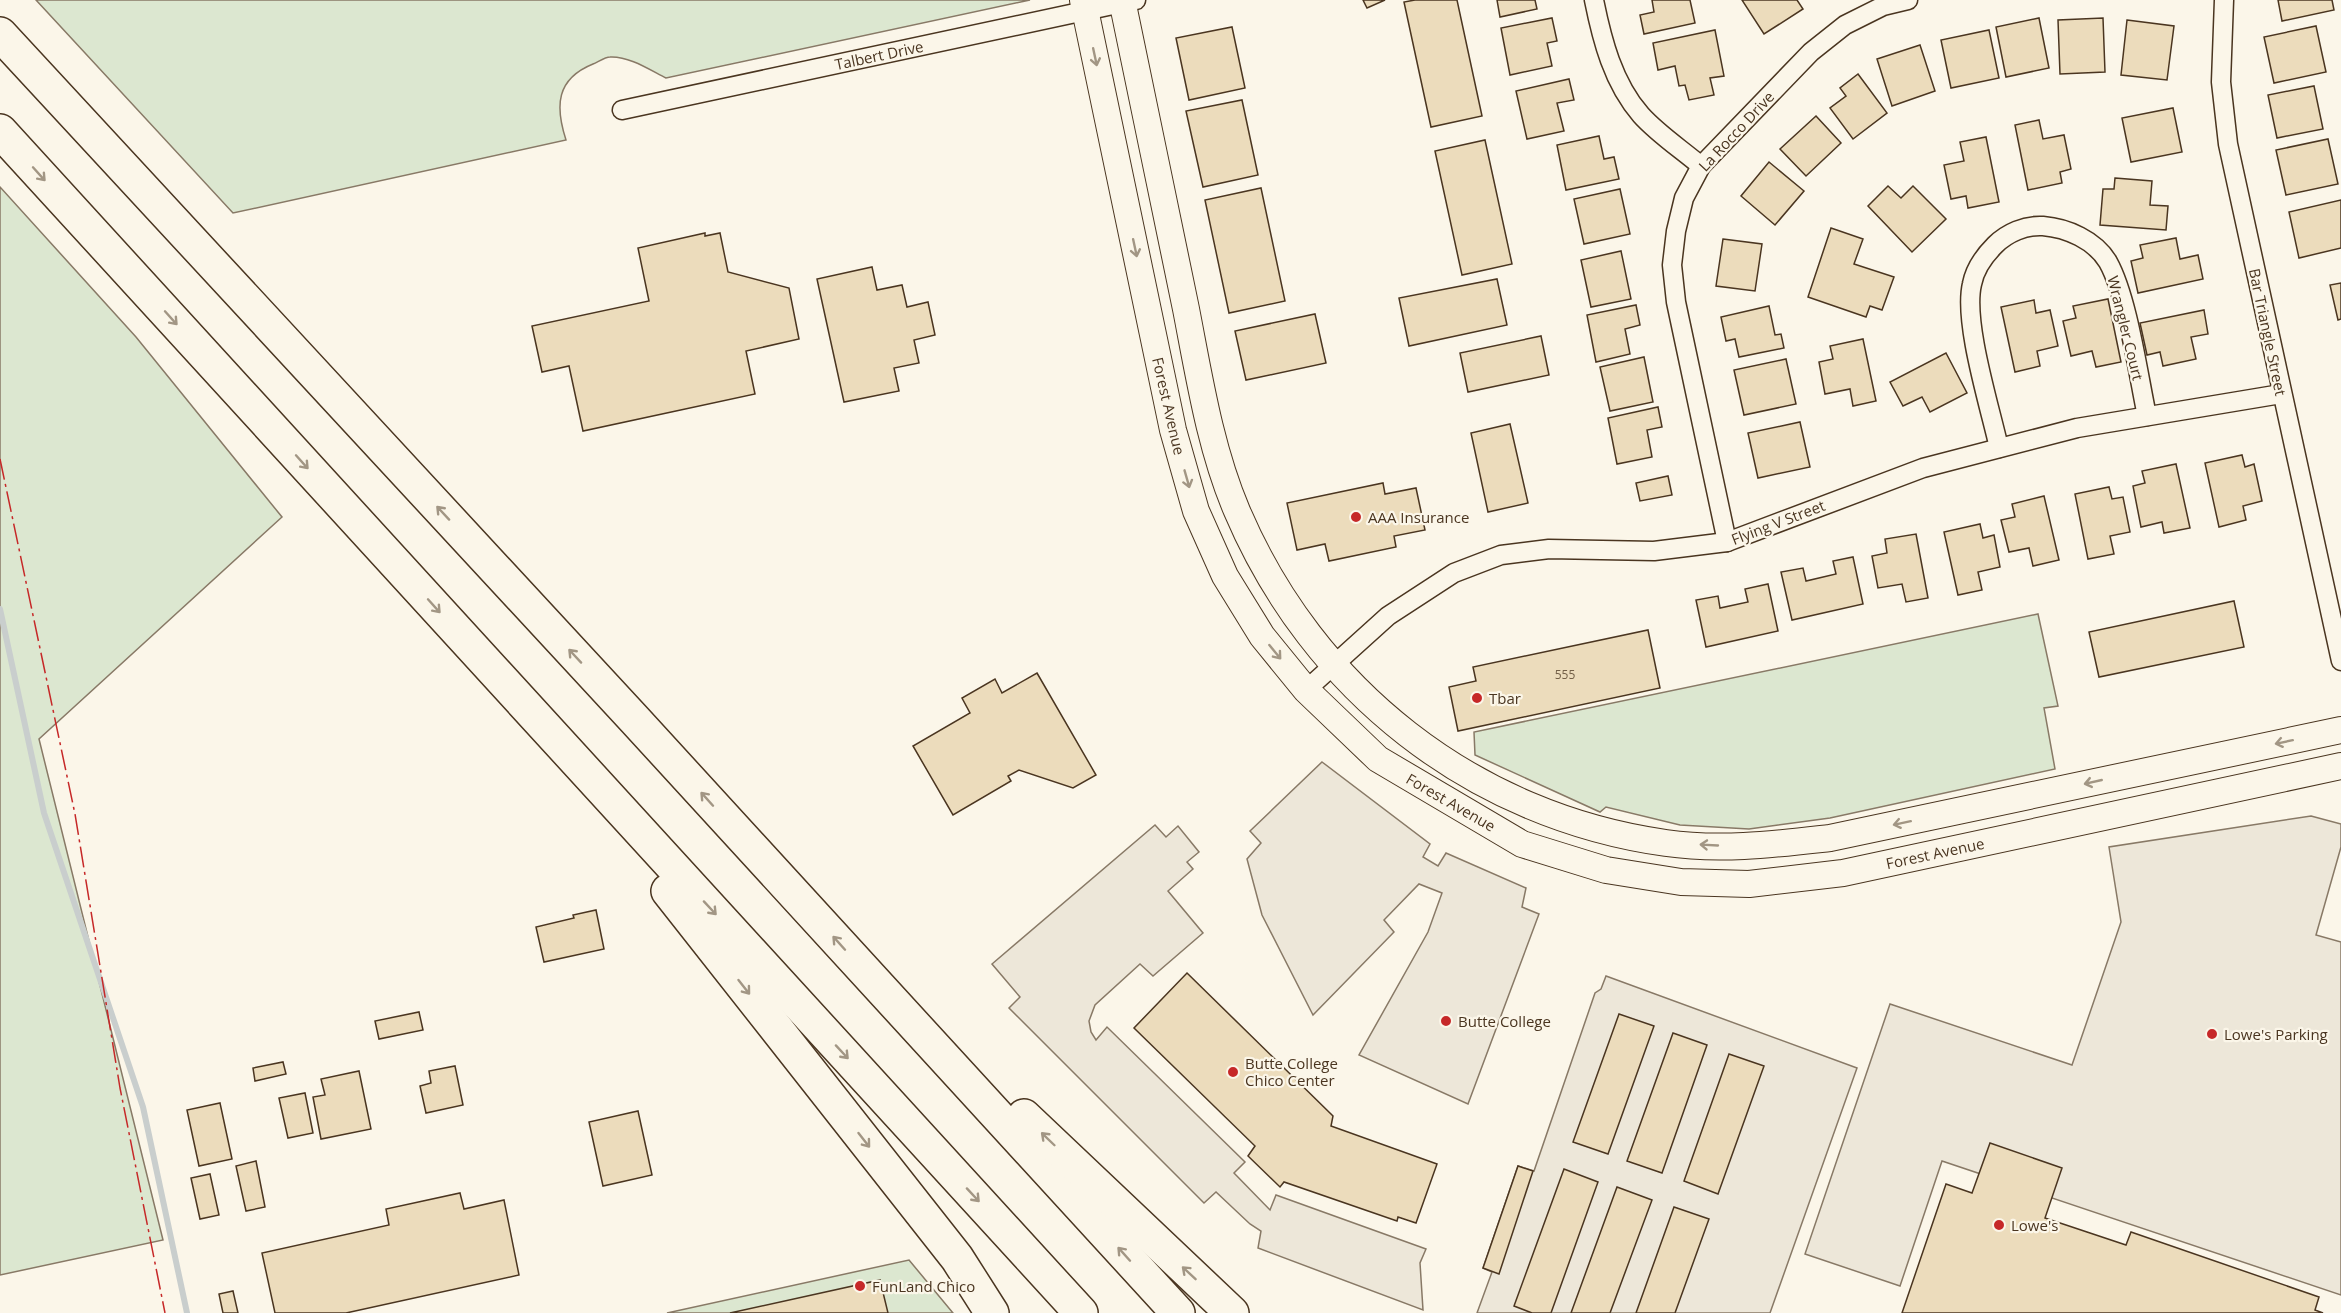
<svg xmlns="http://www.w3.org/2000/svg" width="2341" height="1313" viewBox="0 0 2341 1313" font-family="'Open Sans',sans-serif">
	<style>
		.green { fill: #dce7d0; stroke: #887966; stroke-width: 1.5 }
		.parking { fill: #ede7d9; stroke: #887966; stroke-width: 1.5 }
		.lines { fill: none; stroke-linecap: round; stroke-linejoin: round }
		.stream { stroke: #c9cecd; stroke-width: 6 }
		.building { fill: #ecdcbc; stroke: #4a3520; stroke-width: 1.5 }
		.street-casing { stroke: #4a3520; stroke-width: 21 }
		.secondary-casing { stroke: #4a3520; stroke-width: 28 }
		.highway-casing { stroke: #4a3520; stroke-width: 36 }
		.street { stroke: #fbf6e9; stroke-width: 18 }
		.secondary { stroke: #fbf6e9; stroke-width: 26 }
		.highway { stroke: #fbf6e9; stroke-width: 33 }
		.power { stroke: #c62828; stroke-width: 1.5; stroke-dasharray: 21 4.5 3 4.5; stroke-linecap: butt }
		.oneway { stroke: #a29684 }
		.poi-dot { fill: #c62828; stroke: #fbf6e9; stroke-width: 2 }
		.labels { text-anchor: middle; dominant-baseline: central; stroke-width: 4.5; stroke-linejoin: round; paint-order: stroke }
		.number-label { font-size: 12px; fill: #725f47 }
		.street-label { font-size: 15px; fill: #4a3520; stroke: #fbf6e9 }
		.poi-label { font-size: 15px; fill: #4a3520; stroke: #fbf6e9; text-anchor: start }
	</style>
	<rect width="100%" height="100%" fill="#fbf6e9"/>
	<g class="green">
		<path d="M36 0H1030L666 78C650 70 629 56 610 57 605 57 598 62 593 64 556 79 555 106 566 140L233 213Z"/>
		<polygon points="0,187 136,337 282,517 39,739 163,1240 0,1275"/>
		<polygon points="2038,614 2058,706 2044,708 2055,769 1830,818 1749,829 1680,825 1606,807 1600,812 1475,755 1474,732"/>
		<polygon points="909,1260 953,1313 667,1313"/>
	</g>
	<g class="parking">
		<polygon points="1322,762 1430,844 1423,857 1438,866 1446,853 1526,888 1522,907 1539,914 1468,1104 1359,1055 1428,932 1442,893 1419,884 1384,920 1394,932 1313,1015 1262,915 1247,859 1261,843 1250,831"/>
		<polygon points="2311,816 2341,824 2341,847 2316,935 2341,942 2341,1295 1942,1161 1900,1286 1805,1254 1890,1004 2072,1065 2121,922 2109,847"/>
		<polygon points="1155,825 1166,837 1178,826 1199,852 1187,862 1193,869 1168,891 1203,933 1153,976 1140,964 1095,1005 1089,1021 1091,1032 1096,1040 1107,1027 1245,1162 1234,1173 1270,1210 1276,1195 1426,1249 1420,1263 1423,1310 1258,1248 1261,1231 1250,1224 1216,1192 1204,1203 1009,1008 1020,997 992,964"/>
		<polygon points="1606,976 1857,1068 1770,1313 1477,1313 1492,1272 1483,1268 1518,1166 1534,1171 1595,993 1601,989"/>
	</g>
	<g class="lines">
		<polyline class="stream" points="0,609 44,813 143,1107 187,1313"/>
	</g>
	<g class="building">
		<polygon points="1363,0 1385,0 1367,8"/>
		<polygon points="1415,0 1457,0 1482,116 1431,127 1404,2"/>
		<polygon points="1497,0 1535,0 1537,9 1500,17"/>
		<polygon points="1652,0 1690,0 1695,23 1644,34 1640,15 1654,12"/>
		<polygon points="1742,0 1797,0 1803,9 1764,34"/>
		<polygon points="2278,0 2332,0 2334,10 2282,21"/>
		<polygon points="1552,18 1557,41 1547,43 1552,66 1510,75 1501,28"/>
		<polygon points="2039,18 2049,68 2006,77 1996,27"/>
		<polygon points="2103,18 2105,72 2060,74 2058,20"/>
		<polygon points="2127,20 2174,26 2167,80 2121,75"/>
		<polygon points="2316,26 2326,72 2274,83 2264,37"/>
		<polygon points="1232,27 1245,88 1189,100 1176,38"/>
		<polygon points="1715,30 1724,76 1710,78 1714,95 1689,100 1685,85 1679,86 1675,66 1658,70 1653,43"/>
		<polygon points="1989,30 1999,78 1951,88 1941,40"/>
		<polygon points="1920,45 1935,91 1892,106 1877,59"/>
		<polygon points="1858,74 1887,113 1853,139 1830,108 1846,96 1840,88"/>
		<polygon points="1569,79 1574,100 1557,103 1564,131 1527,139 1516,91"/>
		<polygon points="2314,86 2323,129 2277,138 2268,95"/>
		<polygon points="1242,100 1258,175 1203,187 1186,111"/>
		<polygon points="2173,108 2182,152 2131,162 2122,118"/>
		<polygon points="1816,116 1841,143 1806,176 1780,149"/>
		<polygon points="2039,120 2043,139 2064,135 2071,169 2060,172 2062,183 2028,190 2015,125"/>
		<polygon points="1599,136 1604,159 1614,157 1619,179 1566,190 1557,145"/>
		<polygon points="1986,137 1999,202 1968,208 1966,196 1951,199 1944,165 1964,161 1960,142"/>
		<polygon points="2328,139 2338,184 2286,195 2276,150"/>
		<polygon points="1485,140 1512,264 1462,275 1435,151"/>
		<polygon points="1769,162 1804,191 1775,225 1741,196"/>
		<polygon points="2115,178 2152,181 2150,205 2168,206 2166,230 2100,225 2103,189 2114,189"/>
		<polygon points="1888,186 1901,198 1913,186 1946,219 1912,252 1868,206"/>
		<polygon points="1261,188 1285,301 1229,313 1205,200"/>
		<polygon points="1620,189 1630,234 1584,244 1574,199"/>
		<polygon points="2341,200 2341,248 2299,258 2289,212"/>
		<polygon points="1831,228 1863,239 1854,264 1894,277 1882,310 1870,306 1866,317 1808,297"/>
		<polygon points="705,233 705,236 720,233 728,272 789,288 799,339 746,351 755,394 583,431 569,366 542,372 532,326 649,301 638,248"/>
		<polygon points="2176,238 2180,259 2198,255 2203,279 2138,293 2131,261 2143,258 2140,245"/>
		<polygon points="1723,239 1762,244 1755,291 1716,286"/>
		<polygon points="1621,251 1631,299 1591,307 1581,260"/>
		<polygon points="872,267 877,290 902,285 907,307 928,302 935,335 914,340 919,363 894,368 899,391 844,402 817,279"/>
		<polygon points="1497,279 1507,325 1409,346 1399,298"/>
		<polygon points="2341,283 2341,319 2338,320 2330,285"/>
		<polygon points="2108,299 2121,362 2096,367 2092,351 2071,356 2063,321 2076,318 2073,306"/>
		<polygon points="2034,300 2036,313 2050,310 2058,346 2037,351 2040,366 2015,372 2001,307"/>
		<polygon points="1636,305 1640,325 1625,329 1630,354 1596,362 1587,315"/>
		<polygon points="1769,306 1775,335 1781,334 1784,348 1739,357 1735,339 1726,341 1721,317"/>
		<polygon points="2204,310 2208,334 2191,337 2196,359 2163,366 2160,352 2147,355 2140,323"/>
		<polygon points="1315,314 1326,363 1246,380 1235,331"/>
		<polygon points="1541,336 1549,375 1468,392 1460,353"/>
		<polygon points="1863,339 1876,401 1853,406 1850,389 1825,394 1819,362 1833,359 1830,346"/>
		<polygon points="1946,353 1967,393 1930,412 1922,397 1903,406 1890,382"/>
		<polygon points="1644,357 1653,402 1610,411 1600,367"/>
		<polygon points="1786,359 1796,404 1744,415 1734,370"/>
		<polygon points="1658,407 1662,427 1647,430 1652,457 1617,464 1608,418"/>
		<polygon points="1800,422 1810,467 1758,478 1748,433"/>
		<polygon points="1510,424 1528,503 1488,512 1471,433"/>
		<polygon points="2242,455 2245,467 2254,464 2262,501 2243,506 2246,520 2219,527 2205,463"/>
		<polygon points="2176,464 2190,528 2164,533 2162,522 2141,527 2133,486 2145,483 2142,471"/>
		<polygon points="1668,476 1672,495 1640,501 1636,483"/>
		<polygon points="1383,483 1385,494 1416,488 1425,530 1394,536 1396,547 1329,561 1325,544 1297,550 1287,503"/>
		<polygon points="2109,487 2112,499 2123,497 2130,532 2110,536 2114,554 2088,559 2075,494"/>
		<polygon points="2044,496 2059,560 2033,566 2029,548 2009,552 2001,520 2015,517 2012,504"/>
		<polygon points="1980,524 1983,538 1994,535 2000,567 1978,572 1982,590 1958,595 1944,532"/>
		<polygon points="1916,534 1928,598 1906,602 1902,584 1878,588 1872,556 1887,553 1885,539"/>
		<polygon points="1853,557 1863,604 1792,620 1781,572 1803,568 1806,581 1836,574 1833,561"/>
		<polygon points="1768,584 1778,631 1706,647 1696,600 1718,596 1720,608 1748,602 1745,589"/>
		<polygon points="2234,601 2244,647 2099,677 2089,632"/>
		<polygon points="1648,630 1660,688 1458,731 1449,687 1476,681 1473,667"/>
		<polygon points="1037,673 1096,775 1073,788 1019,770 1008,776 1011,781 953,815 913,746 970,713 962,698 995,679 1002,693"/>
		<polygon points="596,910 604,949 544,962 536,927 574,918 573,915"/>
		<polygon points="1187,973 1333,1116 1331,1126 1437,1164 1416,1223 1398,1217 1397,1221 1284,1182 1280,1187 1248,1156 1255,1146 1134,1028"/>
		<polygon points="419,1012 423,1030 379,1039 375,1021"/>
		<polygon points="1619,1014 1654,1026 1608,1154 1573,1142"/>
		<polygon points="1673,1033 1707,1045 1662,1173 1627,1161"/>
		<polygon points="1729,1054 1764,1066 1718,1194 1684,1181"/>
		<polygon points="283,1062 286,1074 255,1081 253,1068"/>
		<polygon points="455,1066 463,1105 426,1113 420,1086 431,1083 429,1071"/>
		<polygon points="359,1071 371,1129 321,1139 313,1097 325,1095 321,1079"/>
		<polygon points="305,1093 313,1133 288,1138 279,1098"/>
		<polygon points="220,1103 232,1159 199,1166 187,1110"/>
		<polygon points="638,1111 652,1175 603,1186 589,1122"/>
		<polygon points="1990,1143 2062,1168 2045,1218 2126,1245 2131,1232 2319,1297 2315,1310 2323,1313 1902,1313 1946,1184 1972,1193"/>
		<polygon points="256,1161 265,1207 246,1211 236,1166"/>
		<polygon points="1518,1166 1533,1171 1499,1274 1483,1268"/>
		<polygon points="1564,1169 1598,1182 1551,1313 1532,1313 1514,1306"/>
		<polygon points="210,1174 219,1215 200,1219 191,1178"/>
		<polygon points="1617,1187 1652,1200 1610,1313 1571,1313"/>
		<polygon points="460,1193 464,1209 504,1200 519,1275 346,1313 275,1313 262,1253 389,1225 386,1209"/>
		<polygon points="1674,1207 1709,1219 1675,1313 1636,1313"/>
		<polygon points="880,1280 888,1313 730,1313"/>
		<polygon points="233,1291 238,1313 223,1313 219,1294"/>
	</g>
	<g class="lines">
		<g class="street-casing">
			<g id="street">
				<path d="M1594 0C1602 40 1613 83 1641 115 1658 134 1681 149 1701 166"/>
				<polyline points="2224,0 2221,82 2228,144 2341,661"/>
				<polyline points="622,110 1136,0"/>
				<path d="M1999 448C1990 407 1963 322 1972 284 1975 268 1984 256 1995 245 2007 233 2025 225 2043 226 2067 228 2095 240 2108 262 2128 298 2138 374 2147 416"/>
				<polyline points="1727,542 1676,302 1672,265 1676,231 1684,198 1701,166 1811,52 1845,25 1883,6 1908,0"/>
				<polyline points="1306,690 1388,616 1454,573 1501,555 1549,549 1654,551 1727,542 1923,468 2077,428 2281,394"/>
			</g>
		</g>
		<g class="secondary-casing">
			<g id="secondary">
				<polyline points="1083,0 1173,430 1196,511 1225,576 1262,636 1306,690 1378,759 1522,844 1606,870 1681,882 1749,884 1843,873 2341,766"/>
				<path d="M1122 0C1144 103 1164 206 1186 309 1199 376 1210 448 1237 511 1313 690 1473 816 1666 843 1721 851 1776 844 1830 838L2341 730"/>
			</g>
		</g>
		<g class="highway-casing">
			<g id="highway">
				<polyline points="0,34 635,720 1178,1313"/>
				<polyline points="0,131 1081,1313"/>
				<polyline points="668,891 957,1258 992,1313"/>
				<polyline points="1024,1116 1232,1313"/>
			</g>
		</g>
		<use href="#street" class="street"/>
		<use href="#secondary" class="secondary"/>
		<use href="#highway" class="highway"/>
		<polyline class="power" points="0,459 75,814 120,1088 165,1313"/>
	</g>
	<defs><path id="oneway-shaft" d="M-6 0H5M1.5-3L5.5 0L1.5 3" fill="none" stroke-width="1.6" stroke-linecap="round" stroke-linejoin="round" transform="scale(1.5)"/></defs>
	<g class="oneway">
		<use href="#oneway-shaft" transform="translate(1095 57) rotate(78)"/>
		<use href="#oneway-shaft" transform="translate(39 174) rotate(48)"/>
		<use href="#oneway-shaft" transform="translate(1135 248) rotate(78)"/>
		<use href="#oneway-shaft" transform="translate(171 318) rotate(48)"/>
		<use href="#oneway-shaft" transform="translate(302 462) rotate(48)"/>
		<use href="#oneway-shaft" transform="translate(1187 479) rotate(74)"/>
		<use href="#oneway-shaft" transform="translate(443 513) rotate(-133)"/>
		<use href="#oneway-shaft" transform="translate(434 606) rotate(48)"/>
		<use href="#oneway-shaft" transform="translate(1275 652) rotate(51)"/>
		<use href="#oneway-shaft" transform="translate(575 656) rotate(-133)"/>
		<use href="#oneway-shaft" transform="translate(2284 742) rotate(168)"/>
		<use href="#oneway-shaft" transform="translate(2093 782) rotate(167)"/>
		<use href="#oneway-shaft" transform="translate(707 799) rotate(-132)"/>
		<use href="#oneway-shaft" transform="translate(1902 823) rotate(168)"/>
		<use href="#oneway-shaft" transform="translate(1709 845) rotate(-177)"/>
		<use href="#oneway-shaft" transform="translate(710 908) rotate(47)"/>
		<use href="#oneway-shaft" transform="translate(839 943) rotate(-132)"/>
		<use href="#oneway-shaft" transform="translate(744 987) rotate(52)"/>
		<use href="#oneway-shaft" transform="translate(842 1052) rotate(47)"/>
		<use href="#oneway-shaft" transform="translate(1048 1139) rotate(-136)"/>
		<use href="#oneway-shaft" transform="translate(864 1140) rotate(52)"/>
		<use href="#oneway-shaft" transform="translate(973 1195) rotate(47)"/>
		<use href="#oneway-shaft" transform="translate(1124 1254) rotate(-132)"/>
		<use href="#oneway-shaft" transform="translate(1189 1273) rotate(-137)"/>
	</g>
	<g class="poi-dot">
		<circle cx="1356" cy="517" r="6"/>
		<circle cx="1477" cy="698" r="6"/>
		<circle cx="1446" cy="1021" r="6"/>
		<circle cx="2212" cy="1034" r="6"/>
		<circle cx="1233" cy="1072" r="6"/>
		<circle cx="1999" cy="1225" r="6"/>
		<circle cx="860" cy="1286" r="6"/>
	</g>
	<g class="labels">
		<g class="number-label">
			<text x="1565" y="674">555</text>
		</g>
		<g class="street-label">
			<text transform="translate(879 55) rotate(-12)">Talbert Drive</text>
			<text transform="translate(1736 131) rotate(-47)">La Rocco Drive</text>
			<text transform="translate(2126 328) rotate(76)">Wrangler Court</text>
			<text transform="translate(2268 332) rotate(78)">Bar Triangle Street</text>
			<text transform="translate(1169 406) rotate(77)">Forest Avenue</text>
			<text transform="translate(1778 522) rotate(-21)">Flying V Street</text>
			<text transform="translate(1451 802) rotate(30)">Forest Avenue</text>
			<text transform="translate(1935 853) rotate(-12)">Forest Avenue</text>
		</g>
		<g class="poi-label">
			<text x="1368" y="517">AAA Insurance</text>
			<text x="1489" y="698">Tbar</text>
			<text x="1458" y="1021">Butte College</text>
			<text x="2224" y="1034">Lowe's Parking</text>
			<text x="1245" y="1063">Butte College<tspan x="1245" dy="17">Chico Center</tspan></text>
			<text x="2011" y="1225">Lowe's</text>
			<text x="872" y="1286">FunLand Chico</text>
		</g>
	</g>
</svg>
